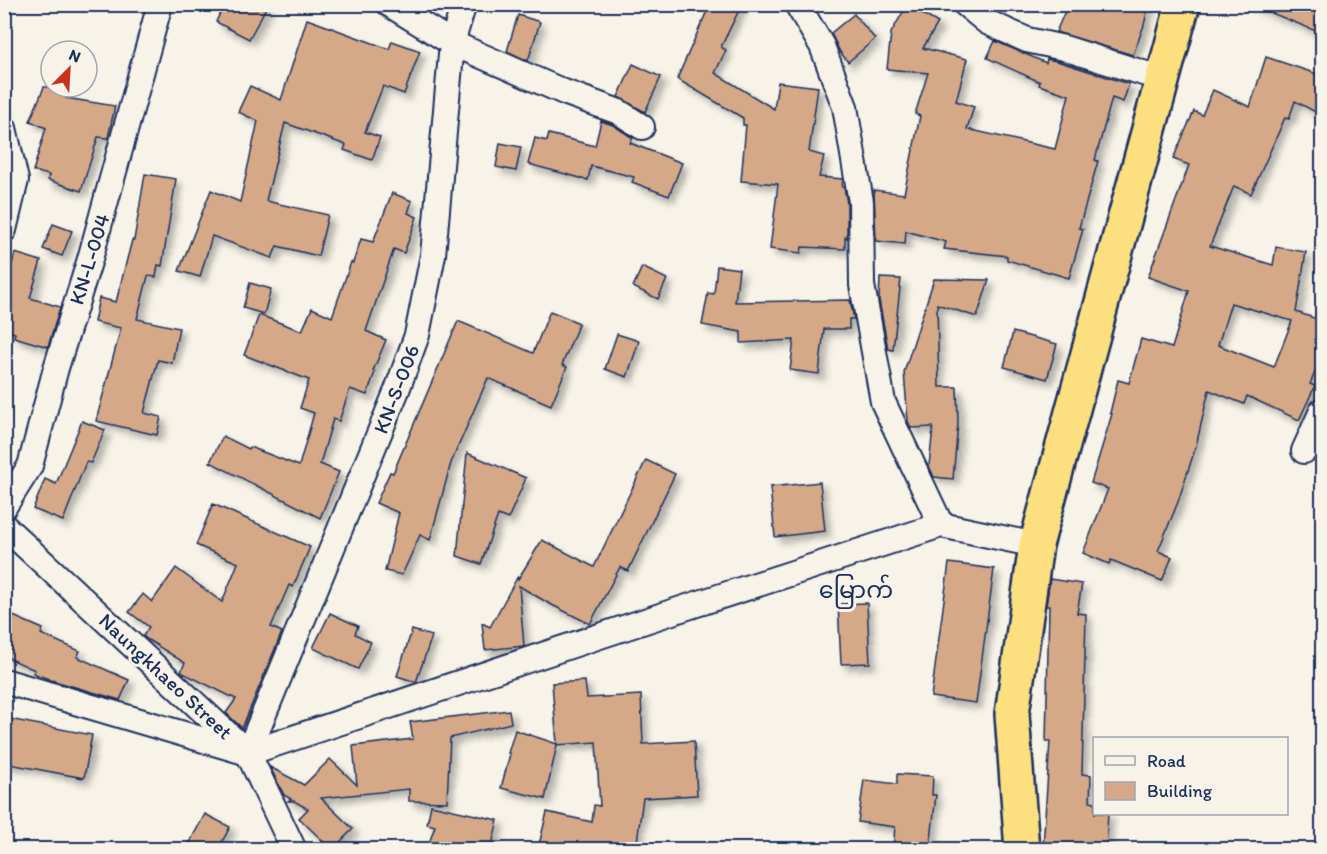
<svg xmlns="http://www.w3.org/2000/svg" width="1327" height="854" viewBox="0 0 1327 854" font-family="Itim,'Noto Sans Myanmar',sans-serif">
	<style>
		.building { fill: #d5a987; stroke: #1b2f5e; stroke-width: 1.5; fill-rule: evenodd; filter: url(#shadow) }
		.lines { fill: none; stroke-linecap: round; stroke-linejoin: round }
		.minor-casing { stroke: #1b2f5e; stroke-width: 28 }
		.highway-casing { stroke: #1b2f5e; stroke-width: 38 }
		.minor { stroke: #f7f3e8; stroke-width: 24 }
		.highway { stroke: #fce080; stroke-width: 33 }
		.labels { text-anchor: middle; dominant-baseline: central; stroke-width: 6; stroke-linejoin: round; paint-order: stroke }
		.street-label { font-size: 21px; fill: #1b2f5e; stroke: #f7f3e8 }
		.quarter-label { font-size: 24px; fill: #1b2f5e; stroke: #f7f3e8 }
	</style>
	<defs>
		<filter id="shadow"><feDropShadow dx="5.5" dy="5.5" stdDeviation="3" flood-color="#0004"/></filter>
	</defs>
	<rect width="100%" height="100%" fill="#f7f3e8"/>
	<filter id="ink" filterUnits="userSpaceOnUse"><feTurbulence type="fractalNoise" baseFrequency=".0167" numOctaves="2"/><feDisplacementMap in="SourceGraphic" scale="12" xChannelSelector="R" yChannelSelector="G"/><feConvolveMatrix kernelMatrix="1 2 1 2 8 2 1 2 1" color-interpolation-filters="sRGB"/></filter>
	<g filter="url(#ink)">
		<g class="building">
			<polygon points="224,4 268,4 249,39 216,22"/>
			<polygon points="710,4 742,4 721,47 726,50 715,73 774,109 778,82 818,87 809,152 824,156 819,177 843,179 842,187 844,187 847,203 847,238 845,237 845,249 802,247 801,253 770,249 778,184 741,181 746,125 743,125 743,118 677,79"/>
			<polygon points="1068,4 1149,4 1144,25 1133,55 1056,32"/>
			<polygon points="1252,4 1323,4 1323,34 1252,5"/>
			<polygon points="907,5 938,23 923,48 967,59 956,101 974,107 967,129 1055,149 1069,95 1039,85 1040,82 987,58 995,41 1046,63 1047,59 1060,62 1129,84 1123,102 1112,98 1095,160 1098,161 1079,228 1083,229 1069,278 1007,260 1007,256 944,249 946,242 906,231 905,244 876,241 874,190 904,194 920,116 915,114 928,73 887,69 891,33"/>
			<polygon points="854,14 875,39 848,62 840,52 831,33"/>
			<polygon points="518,15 540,22 528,61 507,51"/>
			<polygon points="307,19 389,49 392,41 420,51 404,94 383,86 365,132 380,137 372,160 344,150 346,145 285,123 266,201 328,215 318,256 277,246 272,258 212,236 200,277 179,271 211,190 240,202 258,121 238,112 250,86 281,100"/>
			<path d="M1266 57 1323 76V116L1295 101 1289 119 1285 118 1251 194 1234 186 1210 246 1273 265 1276 247 1306 252 1296 312 1323 321V353L1310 384 1315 386 1299 420 1247 396 1244 404 1209 390 1196 446 1178 502 1158 551 1172 557 1162 581 1111 560 1109 564 1083 553 1108 489 1091 483 1112 414 1110 413 1118 380 1129 383 1141 339 1172 348 1189 291 1148 277 1189 165 1173 159 1194 111 1202 115 1213 90 1250 107ZM1231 303 1292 321 1274 367 1218 345Z"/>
			<polygon points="633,64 661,77 645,112 618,97"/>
			<polygon points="44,87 66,87 66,98 115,106 108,138 98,137 81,191 48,180 49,175 33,171 46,128 30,121"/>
			<polygon points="601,121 613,125 633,138 630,143 682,163 669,196 632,182 634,177 591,166 588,180 528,164 535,138 547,141 549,134 595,146"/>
			<polygon points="500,143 521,147 516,171 496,167"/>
			<polygon points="145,174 176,179 162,266 158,265 156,277 148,276 137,319 179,328 172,363 158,360 144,413 161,417 157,435 96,421 121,328 94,322 99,298 116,302 132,240 134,240"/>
			<polygon points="392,193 412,201 408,213 417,217 404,253 394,249 366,331 386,340 373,371 375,372 367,395 350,389 339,421 333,419 320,464 339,472 320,518 210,462 223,436 249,449 250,447 299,466 314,413 300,408 309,380 244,355 259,315 302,331 312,308 332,317 351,262 353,263 361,239 373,242"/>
			<polygon points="53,224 72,231 62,256 43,249"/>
			<polygon points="15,253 41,261 30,298 60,307 48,347 14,337 15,333 4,330 4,293"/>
			<polygon points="717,266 739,269 735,302 850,300 854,319 849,319 849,329 824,329 819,374 790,370 794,340 741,343 741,332 702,325 708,293 714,294"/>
			<polygon points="642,267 667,279 658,299 633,287"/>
			<polygon points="880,278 901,279 893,350 888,349 879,300"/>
			<polygon points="934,279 989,280 977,317 937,304 939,387 957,387 958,423 953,479 934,477 929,466 933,427 911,428 908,421 904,372"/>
			<polygon points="250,283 271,289 264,314 243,308"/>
			<polygon points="550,311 579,323 562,365 567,367 551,405 488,378 451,463 430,540 420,535 402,575 385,571 399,513 376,503 390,472 393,473 458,321 533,353"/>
			<polygon points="1013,332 1057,344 1047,379 1004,367"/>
			<polygon points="617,334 639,341 627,377 605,369"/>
			<polygon points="82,421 105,430 91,463 86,462 63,521 33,509 45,479 56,484"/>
			<polygon points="467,453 526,478 508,519 498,515 481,564 457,556"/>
			<polygon points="646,460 675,474 628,571 620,567 590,624 548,603 519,586 524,646 485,650 482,623 490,627 518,576 518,579 542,540 594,567"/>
			<polygon points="820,482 825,531 775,537 770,487"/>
			<polygon points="213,504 310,547 293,587 289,585 271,627 282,632 242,728 226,713 236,699 183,673 181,671 185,663 148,640 143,636 149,627 129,612 143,594 152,602 176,568 222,602 238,563 196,545"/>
			<polygon points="949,563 994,569 976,703 931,697"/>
			<polygon points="1050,579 1082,584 1077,613 1086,614 1082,774 1091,775 1090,801 1095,802 1095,813 1108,813 1106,849 1043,847 1050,741 1046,741 1049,606 1046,606"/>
			<polygon points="867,603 870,663 841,664 838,604"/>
			<polygon points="4,612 43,629 41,634 80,651 77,657 129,680 120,700 51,680 33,673 35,670 4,656"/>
			<polygon points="330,613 358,626 355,634 371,642 358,669 313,648"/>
			<polygon points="412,630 432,636 416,682 397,676"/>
			<polygon points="585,681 587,698 641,695 643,744 694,741 697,795 643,798 636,849 538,849 547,812 592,822 594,805 600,806 596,742 557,745 545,799 501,788 510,754 508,753 515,730 557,744 552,683"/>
			<polygon points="509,710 511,723 450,738 447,802 409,801 409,789 321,798 353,829 333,849 331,849 299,818 308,809 294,801 288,801 291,799 284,795 270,767 304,785 330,759 357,785 353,746 413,739 410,722"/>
			<polygon points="4,718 92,735 84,778 4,763"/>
			<polygon points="897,774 933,776 932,795 936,795 930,849 893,849 895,827 858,822 864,780 897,784"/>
			<polygon points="431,805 498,820 491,849 427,849 435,826 427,824"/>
			<polygon points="205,814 230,827 218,849 186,849"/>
		</g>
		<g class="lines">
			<g class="minor-casing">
				<g id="minor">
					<polyline points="389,4 452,43 564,92 619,112 642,127"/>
					<polyline points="797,4 822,46 845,107 861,202 862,285 883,402 941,525"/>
					<polyline points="965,4 987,22 1027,40 1064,48 1162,79"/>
					<polyline points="4,128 16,180 4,230"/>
					<polyline points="1304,451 1322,411"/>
					<polyline points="4,507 30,466 56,368 90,259 160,4"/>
					<polyline points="4,526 248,753 294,850"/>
					<polyline points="4,681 248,753 672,612 941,525 1036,545"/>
					<polyline points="248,753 397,390 417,335 433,255 452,43 464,4"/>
				</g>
			</g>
			<g class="highway-casing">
				<polyline id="highway" points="1022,850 1012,714 1036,545 1183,4"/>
			</g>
			<use href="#minor" class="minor"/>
			<use href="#highway" class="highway"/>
		</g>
	</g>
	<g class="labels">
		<g class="street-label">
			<text transform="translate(89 259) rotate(-73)">KN-L-004</text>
			<text transform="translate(396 389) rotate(-69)">KN-S-006</text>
			<text transform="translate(166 676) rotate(43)">Naungkhaeo Street</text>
		</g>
		<g class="quarter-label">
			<text x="856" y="589">မြောက်</text>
		</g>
	</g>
	<rect width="1327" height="854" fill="none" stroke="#f7f3e8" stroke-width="24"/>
	<rect x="12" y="12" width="1303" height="830" fill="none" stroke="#1b2f5e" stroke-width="2" filter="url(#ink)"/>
	<rect x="1093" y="737" width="195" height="78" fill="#f7f3e8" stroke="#9fa5b1" stroke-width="1.5"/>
	<rect x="1105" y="756" width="30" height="9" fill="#f7f3e8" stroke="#9fa5b1" stroke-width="1.5"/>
	<text x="1147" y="767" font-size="18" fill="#1b2f5e">Road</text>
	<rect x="1105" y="782" width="30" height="18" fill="#d5a987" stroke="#9fa5b1" stroke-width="1.5"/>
	<text x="1147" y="797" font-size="18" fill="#1b2f5e">Building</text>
	<g transform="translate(69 69) rotate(24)"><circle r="28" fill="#f7f3e8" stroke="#9fa5b1" stroke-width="1.5"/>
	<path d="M0-4.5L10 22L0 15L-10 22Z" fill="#c8321e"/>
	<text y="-9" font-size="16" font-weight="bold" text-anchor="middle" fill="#1b2f5e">N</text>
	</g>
</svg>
